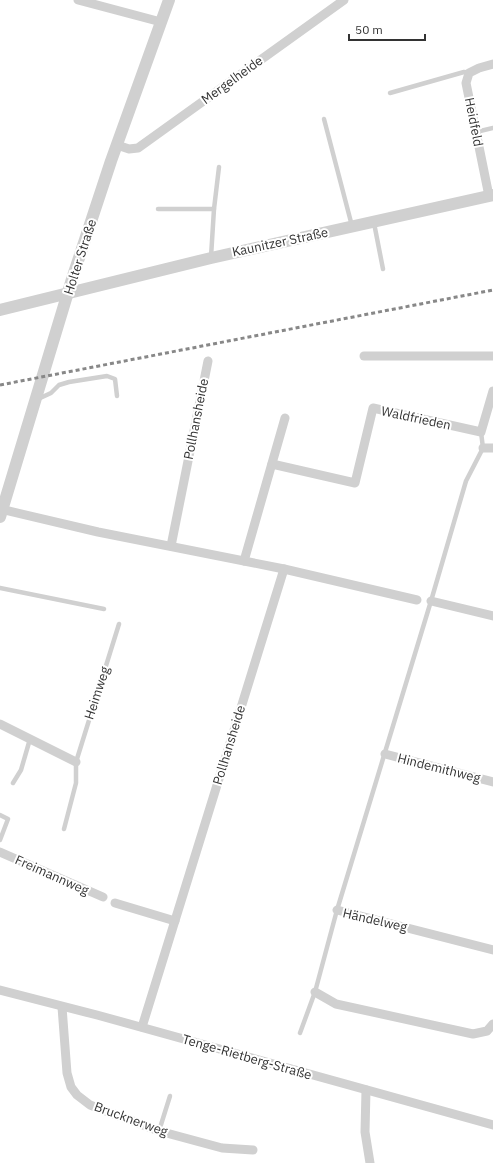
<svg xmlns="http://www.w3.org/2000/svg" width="493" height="1163" viewBox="0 0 493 1163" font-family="'IBM Plex Sans',sans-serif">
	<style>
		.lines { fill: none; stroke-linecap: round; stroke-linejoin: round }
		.service { stroke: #d0d0d0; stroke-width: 4.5 }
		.minor { stroke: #d0d0d0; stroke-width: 9 }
		.tertiary { stroke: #d0d0d0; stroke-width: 12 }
		.rail { stroke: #888; stroke-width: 3; stroke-dasharray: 4 3; stroke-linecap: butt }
		.labels { text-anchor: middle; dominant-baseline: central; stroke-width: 4; stroke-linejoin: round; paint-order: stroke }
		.street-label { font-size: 13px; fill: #333; stroke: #fff }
	</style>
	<rect width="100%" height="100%" fill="#fff"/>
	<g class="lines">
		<g class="service">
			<polyline points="390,93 464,72 469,73"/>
			<polyline points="324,119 352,226"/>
			<polyline points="476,132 493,128"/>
			<polyline points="158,209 214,209"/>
			<polyline points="374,223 383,269"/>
			<polyline points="211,257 214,209 219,167"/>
			<polyline points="38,399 51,393 59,385 69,382 107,376 115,379 117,396"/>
			<polyline points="0,588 104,609"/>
			<polyline points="13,783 21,770 30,739"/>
			<polyline points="0,815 8,819 0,840"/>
			<polyline points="64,829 76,783 76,762 119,624"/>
			<polyline points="300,1033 315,992 337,910 431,601 466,481 483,448 481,432"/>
			<polyline points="159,1131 170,1096"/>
		</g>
		<g class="minor">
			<polyline points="78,0 161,22"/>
			<polyline points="117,145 129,149 138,148 344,0"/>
			<polyline points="489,196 466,83 469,73 479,68 493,64"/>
			<polyline points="364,356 493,356"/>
			<polyline points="483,448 493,448"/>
			<polyline points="272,464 355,483 373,408 481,432 493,391"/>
			<polyline points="0,509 98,532 284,569 142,1027"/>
			<polyline points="171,546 208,361"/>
			<polyline points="244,561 285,418"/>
			<polyline points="284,569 417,600"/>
			<polyline points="431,601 493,616"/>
			<polyline points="0,724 76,762"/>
			<polyline points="385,754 493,782"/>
			<polyline points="0,852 103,897"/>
			<polyline points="115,903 175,921"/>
			<polyline points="337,910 493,950"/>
			<polyline points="0,990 97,1015 493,1125"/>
			<polyline points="315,992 336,1004 473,1034 487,1031 493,1024"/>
			<polyline points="62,1007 67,1073 71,1087 77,1095 90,1105 159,1131 222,1148 253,1150"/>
			<polyline points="366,1090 365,1132 370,1163"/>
		</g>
		<g class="tertiary">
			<polyline points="0,310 211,258 493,195"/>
			<polyline points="0,517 72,279 111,161 169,0"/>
		</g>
		<polyline class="rail" points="0,385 493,290"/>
	</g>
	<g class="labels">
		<g class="street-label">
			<text transform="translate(232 80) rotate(-36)">Mergelheide</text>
			<text transform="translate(474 122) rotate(79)">Heidfeld</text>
			<text transform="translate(280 242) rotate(-12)">Kaunitzer Straße</text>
			<text transform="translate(80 257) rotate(-72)">Holter Straße</text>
			<text transform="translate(416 418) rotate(12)">Waldfrieden</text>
			<text transform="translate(196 419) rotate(-79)">Pollhansheide</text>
			<text transform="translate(97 693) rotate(-72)">Heimweg</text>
			<text transform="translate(229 745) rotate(-73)">Pollhansheide</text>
			<text transform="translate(439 768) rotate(14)">Hindemithweg</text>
			<text transform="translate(52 875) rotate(24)">Freimannweg</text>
			<text transform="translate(375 920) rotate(13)">Händelweg</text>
			<text transform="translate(247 1057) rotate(16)">Tenge-Rietberg-Straße</text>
			<text transform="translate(131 1119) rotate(20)">Brucknerweg</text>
		</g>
	</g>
	<path d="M349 34v6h76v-6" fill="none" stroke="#333333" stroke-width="2"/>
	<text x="355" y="34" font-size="12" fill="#333333" stroke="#ffffff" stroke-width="3" paint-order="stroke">50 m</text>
</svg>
